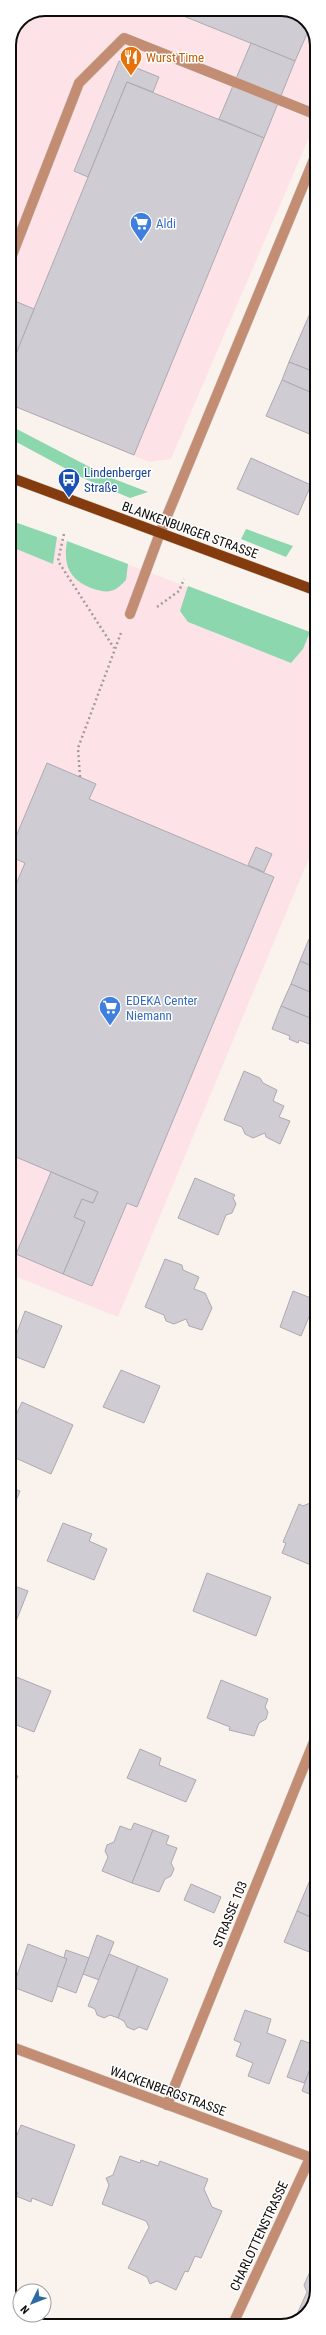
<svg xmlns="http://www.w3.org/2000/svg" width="326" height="2335" viewBox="0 0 326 2335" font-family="'Roboto Condensed',sans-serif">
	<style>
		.commercial { fill: #fde3e8 }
		.green { fill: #8dd7af }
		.building { fill: #cfccd4; stroke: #acaab1 }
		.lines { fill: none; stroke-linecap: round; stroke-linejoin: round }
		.minor-casing { stroke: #d4cec9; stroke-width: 11 }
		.major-casing { stroke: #d4cec9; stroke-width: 11 }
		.path { stroke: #a29d98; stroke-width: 2.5; stroke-dasharray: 2 3; stroke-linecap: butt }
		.minor { stroke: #c38d73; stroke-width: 10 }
		.major { stroke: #843b0d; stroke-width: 10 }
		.labels { text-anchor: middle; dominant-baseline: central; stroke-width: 3; stroke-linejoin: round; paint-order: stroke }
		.food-label { font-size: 13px; fill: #c56008; stroke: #fff; text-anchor: start }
		.shop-label { font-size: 13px; fill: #366cbe; stroke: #fff; text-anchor: start }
		.transit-label { font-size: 13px; fill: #164399; stroke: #fff; text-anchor: start }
		.street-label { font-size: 13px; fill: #0e0c0a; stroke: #fff }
		.rim { fill: none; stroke: #0e0c0a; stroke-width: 2 }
	</style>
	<rect width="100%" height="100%" fill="#faf3ed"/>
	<g class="commercial">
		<polygon points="45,9 285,9 306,20 317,41 317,119 171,459 149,462 9,404 9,45 20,20"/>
		<polygon points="9,520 317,635 317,839 118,1317 9,1274"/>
	</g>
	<g class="green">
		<polygon points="9,425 109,477 148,492 130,498 85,479 9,438"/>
		<polygon points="9,520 57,537 53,564 9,546"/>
		<polygon points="246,529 293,546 286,557 241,539"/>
		<path d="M67 541 128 564 126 580C114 593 108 594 91 588 69 579 63 565 67 541Z"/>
		<polygon points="188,586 310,632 303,649 291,663 188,622 180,611"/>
	</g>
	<g class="building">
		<polygon points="166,9 285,9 306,20 310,27 295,61"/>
		<polygon points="251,43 295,61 264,138 219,119"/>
		<polygon points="119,61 159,77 153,92 127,82 88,177 74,171"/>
		<polygon points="127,82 264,138 134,455 9,404 9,370"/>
		<polygon points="15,301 34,309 14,359 9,357 9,316"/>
		<polygon points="314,304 317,305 317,373 289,362"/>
		<polygon points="289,362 317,373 317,395 282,380"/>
		<polygon points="282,380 317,395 317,437 266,416"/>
		<polygon points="251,458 311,485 298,515 237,489"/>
		<polygon points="47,763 96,784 89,799 274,877 137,1207 127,1203 92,1286 63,1274 85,1222 74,1217 82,1199 93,1203 98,1192 9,1154 9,901 25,863 9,856 9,853"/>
		<polygon points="256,847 272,854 264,872 248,865"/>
		<polygon points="309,939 317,942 317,968 300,961"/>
		<polygon points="300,961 317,968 317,995 291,984"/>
		<polygon points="291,984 317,995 317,1021 281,1006"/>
		<polygon points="281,1006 317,1021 317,1047 299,1040 298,1043 289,1039 290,1036 272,1029"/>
		<polygon points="244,1071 260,1078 263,1083 277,1090 273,1101 284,1106 279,1117 290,1121 280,1144 266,1137 265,1133 253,1138 245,1134 242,1127 224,1120"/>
		<polygon points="51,1172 98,1192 93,1203 82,1199 74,1217 85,1222 63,1274 16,1254"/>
		<polygon points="195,1178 235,1195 233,1198 236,1204 232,1213 226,1215 218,1235 178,1218"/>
		<polygon points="165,1259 182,1265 183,1270 199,1277 194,1289 205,1293 212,1308 202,1330 189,1326 186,1319 174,1324 166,1321 164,1315 145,1307"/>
		<polygon points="293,1291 316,1300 301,1336 280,1327"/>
		<polygon points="25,1311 62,1326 44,1368 9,1354"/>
		<polygon points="121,1370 160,1386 144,1423 103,1407"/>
		<polygon points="22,1402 73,1425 51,1474 9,1455 9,1430"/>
		<polygon points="9,1487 20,1491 9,1518"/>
		<polygon points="310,1503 317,1506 317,1556 314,1556 311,1565 282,1553 286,1543 283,1542 299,1504 303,1506"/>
		<polygon points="63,1523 92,1534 89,1541 107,1549 94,1580 47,1561"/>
		<polygon points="207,1573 271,1597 256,1636 193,1611"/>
		<polygon points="9,1584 28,1591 11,1634 9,1633"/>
		<polygon points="9,1674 51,1691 34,1732 9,1722"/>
		<polygon points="221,1680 268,1699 265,1707 268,1712 266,1719 259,1723 254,1736 229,1730 230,1727 207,1718"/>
		<polygon points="140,1749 161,1758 159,1765 196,1780 186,1802 127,1778"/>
		<polygon points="9,1773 18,1776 9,1798"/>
		<polygon points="134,1823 153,1830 132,1883 102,1871 108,1857 105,1851 107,1845 114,1842 120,1826 131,1830"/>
		<polygon points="153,1830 169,1836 166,1844 177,1848 171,1863 174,1869 171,1876 165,1879 159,1892 132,1883"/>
		<polygon points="310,1880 317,1883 317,1920 297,1911"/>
		<polygon points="191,1884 221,1897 214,1913 184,1900"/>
		<polygon points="297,1911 317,1920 317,1955 284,1942"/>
		<polygon points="97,1935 114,1942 99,1980 83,1974"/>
		<polygon points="28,1944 67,1959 52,2002 13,1987"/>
		<polygon points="66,1950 89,1958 76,1993 57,1986 67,1959 64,1957"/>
		<polygon points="109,1954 138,1966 118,2018 110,2015 104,2018 97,2015 95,2009 88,2006"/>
		<polygon points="138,1966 168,1979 147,2030 139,2027 134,2030 127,2027 124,2021 118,2018"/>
		<polygon points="245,2010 271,2019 267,2033 286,2040 269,2084 248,2076 253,2063 236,2056 241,2043 234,2040"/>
		<polygon points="301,2040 315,2045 311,2053 317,2055 304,2083 287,2077"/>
		<polygon points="317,2040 317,2097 302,2091 313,2060 314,2061 317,2055 311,2053"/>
		<polygon points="21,2125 75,2145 52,2206 32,2198 31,2202 16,2196 18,2193 9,2190 9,2155"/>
		<polygon points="120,2156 140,2163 141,2160 158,2166 160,2161 208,2179 204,2189 212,2207 222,2211 201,2258 195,2256 188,2272 185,2271 176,2290 157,2281 150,2284 147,2277 128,2268 149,2227 146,2221 102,2204 109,2185 106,2178 113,2175"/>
		<polygon points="317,2264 317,2290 308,2314 294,2321 307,2292 304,2285 313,2265"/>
	</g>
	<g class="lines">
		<g class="minor-casing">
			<g id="minor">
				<polyline points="9,263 79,83 124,38 317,115"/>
				<polyline points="130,614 160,533 317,152"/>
				<polyline points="315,684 317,681"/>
				<polyline points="9,2046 317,2160"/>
				<polyline points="167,2105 317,1734"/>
				<polyline points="232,2326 310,2158"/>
			</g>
		</g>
		<g class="major-casing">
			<polyline id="major" points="9,477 317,591"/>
		</g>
		<g class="path">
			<polyline points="64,534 58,561 114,648"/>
			<polyline points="157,607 179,591 184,579"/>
			<polyline points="80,777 78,748 121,633"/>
		</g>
		<use href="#minor" class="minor"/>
		<use href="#major" class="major"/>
	</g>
	<defs>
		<g id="restaurant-pin" transform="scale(1.15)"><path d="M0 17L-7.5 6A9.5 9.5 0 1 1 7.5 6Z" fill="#e8710a" stroke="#fff"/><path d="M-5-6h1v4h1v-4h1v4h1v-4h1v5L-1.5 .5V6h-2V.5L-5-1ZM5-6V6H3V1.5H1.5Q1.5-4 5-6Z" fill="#fff"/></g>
		<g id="supermarket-pin" transform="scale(1.15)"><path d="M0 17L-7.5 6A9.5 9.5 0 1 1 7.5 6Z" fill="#3f7fe0" stroke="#fff"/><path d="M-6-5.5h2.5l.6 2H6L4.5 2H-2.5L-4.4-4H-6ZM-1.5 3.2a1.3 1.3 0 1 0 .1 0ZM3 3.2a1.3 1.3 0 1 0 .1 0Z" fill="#fff"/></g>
		<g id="bus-pin" transform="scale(1.15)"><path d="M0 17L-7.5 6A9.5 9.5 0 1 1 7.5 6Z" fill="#1a4fb4" stroke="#fff"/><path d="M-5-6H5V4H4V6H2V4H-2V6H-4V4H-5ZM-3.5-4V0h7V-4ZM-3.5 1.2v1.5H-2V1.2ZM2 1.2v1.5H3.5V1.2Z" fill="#fff"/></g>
	</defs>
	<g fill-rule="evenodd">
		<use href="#restaurant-pin" x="131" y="57"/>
		<use href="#supermarket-pin" x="141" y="223"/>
		<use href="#bus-pin" x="69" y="479"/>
		<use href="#supermarket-pin" x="110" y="1007"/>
	</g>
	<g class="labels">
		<g class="food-label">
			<text x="146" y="57">Wurst Time</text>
		</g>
		<g class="shop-label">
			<text x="156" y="223">Aldi</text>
			<text x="126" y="1000">EDEKA Center<tspan x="126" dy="15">Niemann</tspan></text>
		</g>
		<g class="transit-label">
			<text x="84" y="472">Lindenberger<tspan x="84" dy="15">Straße</tspan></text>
		</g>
		<g class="street-label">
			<text transform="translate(190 530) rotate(20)">BLANKENBURGER STRASSE</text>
			<text transform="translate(230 1914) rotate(-68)">STRASSE 103</text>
			<text transform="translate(168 2091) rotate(20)">WACKENBERGSTRASSE</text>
			<text transform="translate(259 2236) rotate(-65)">CHARLOTTENSTRASSE</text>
		</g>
	</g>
	<path d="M0 0H326V2335H0ZM45 16H281A29 29 0 0 1 310 45V2290A29 29 0 0 1 281 2319H45A29 29 0 0 1 16 2290V45A29 29 0 0 1 45 16Z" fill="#fff" fill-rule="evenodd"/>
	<path class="rim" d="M45 16H281A29 29 0 0 1 310 45V2290A29 29 0 0 1 281 2319H45A29 29 0 0 1 16 2290V45A29 29 0 0 1 45 16Z"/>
	<g transform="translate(32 2303) rotate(227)"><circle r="19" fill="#ffffff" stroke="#9f9e9d"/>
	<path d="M0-3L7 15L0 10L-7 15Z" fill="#2d6aa2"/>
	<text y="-6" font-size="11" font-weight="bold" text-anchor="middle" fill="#0e0c0a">N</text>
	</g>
</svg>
